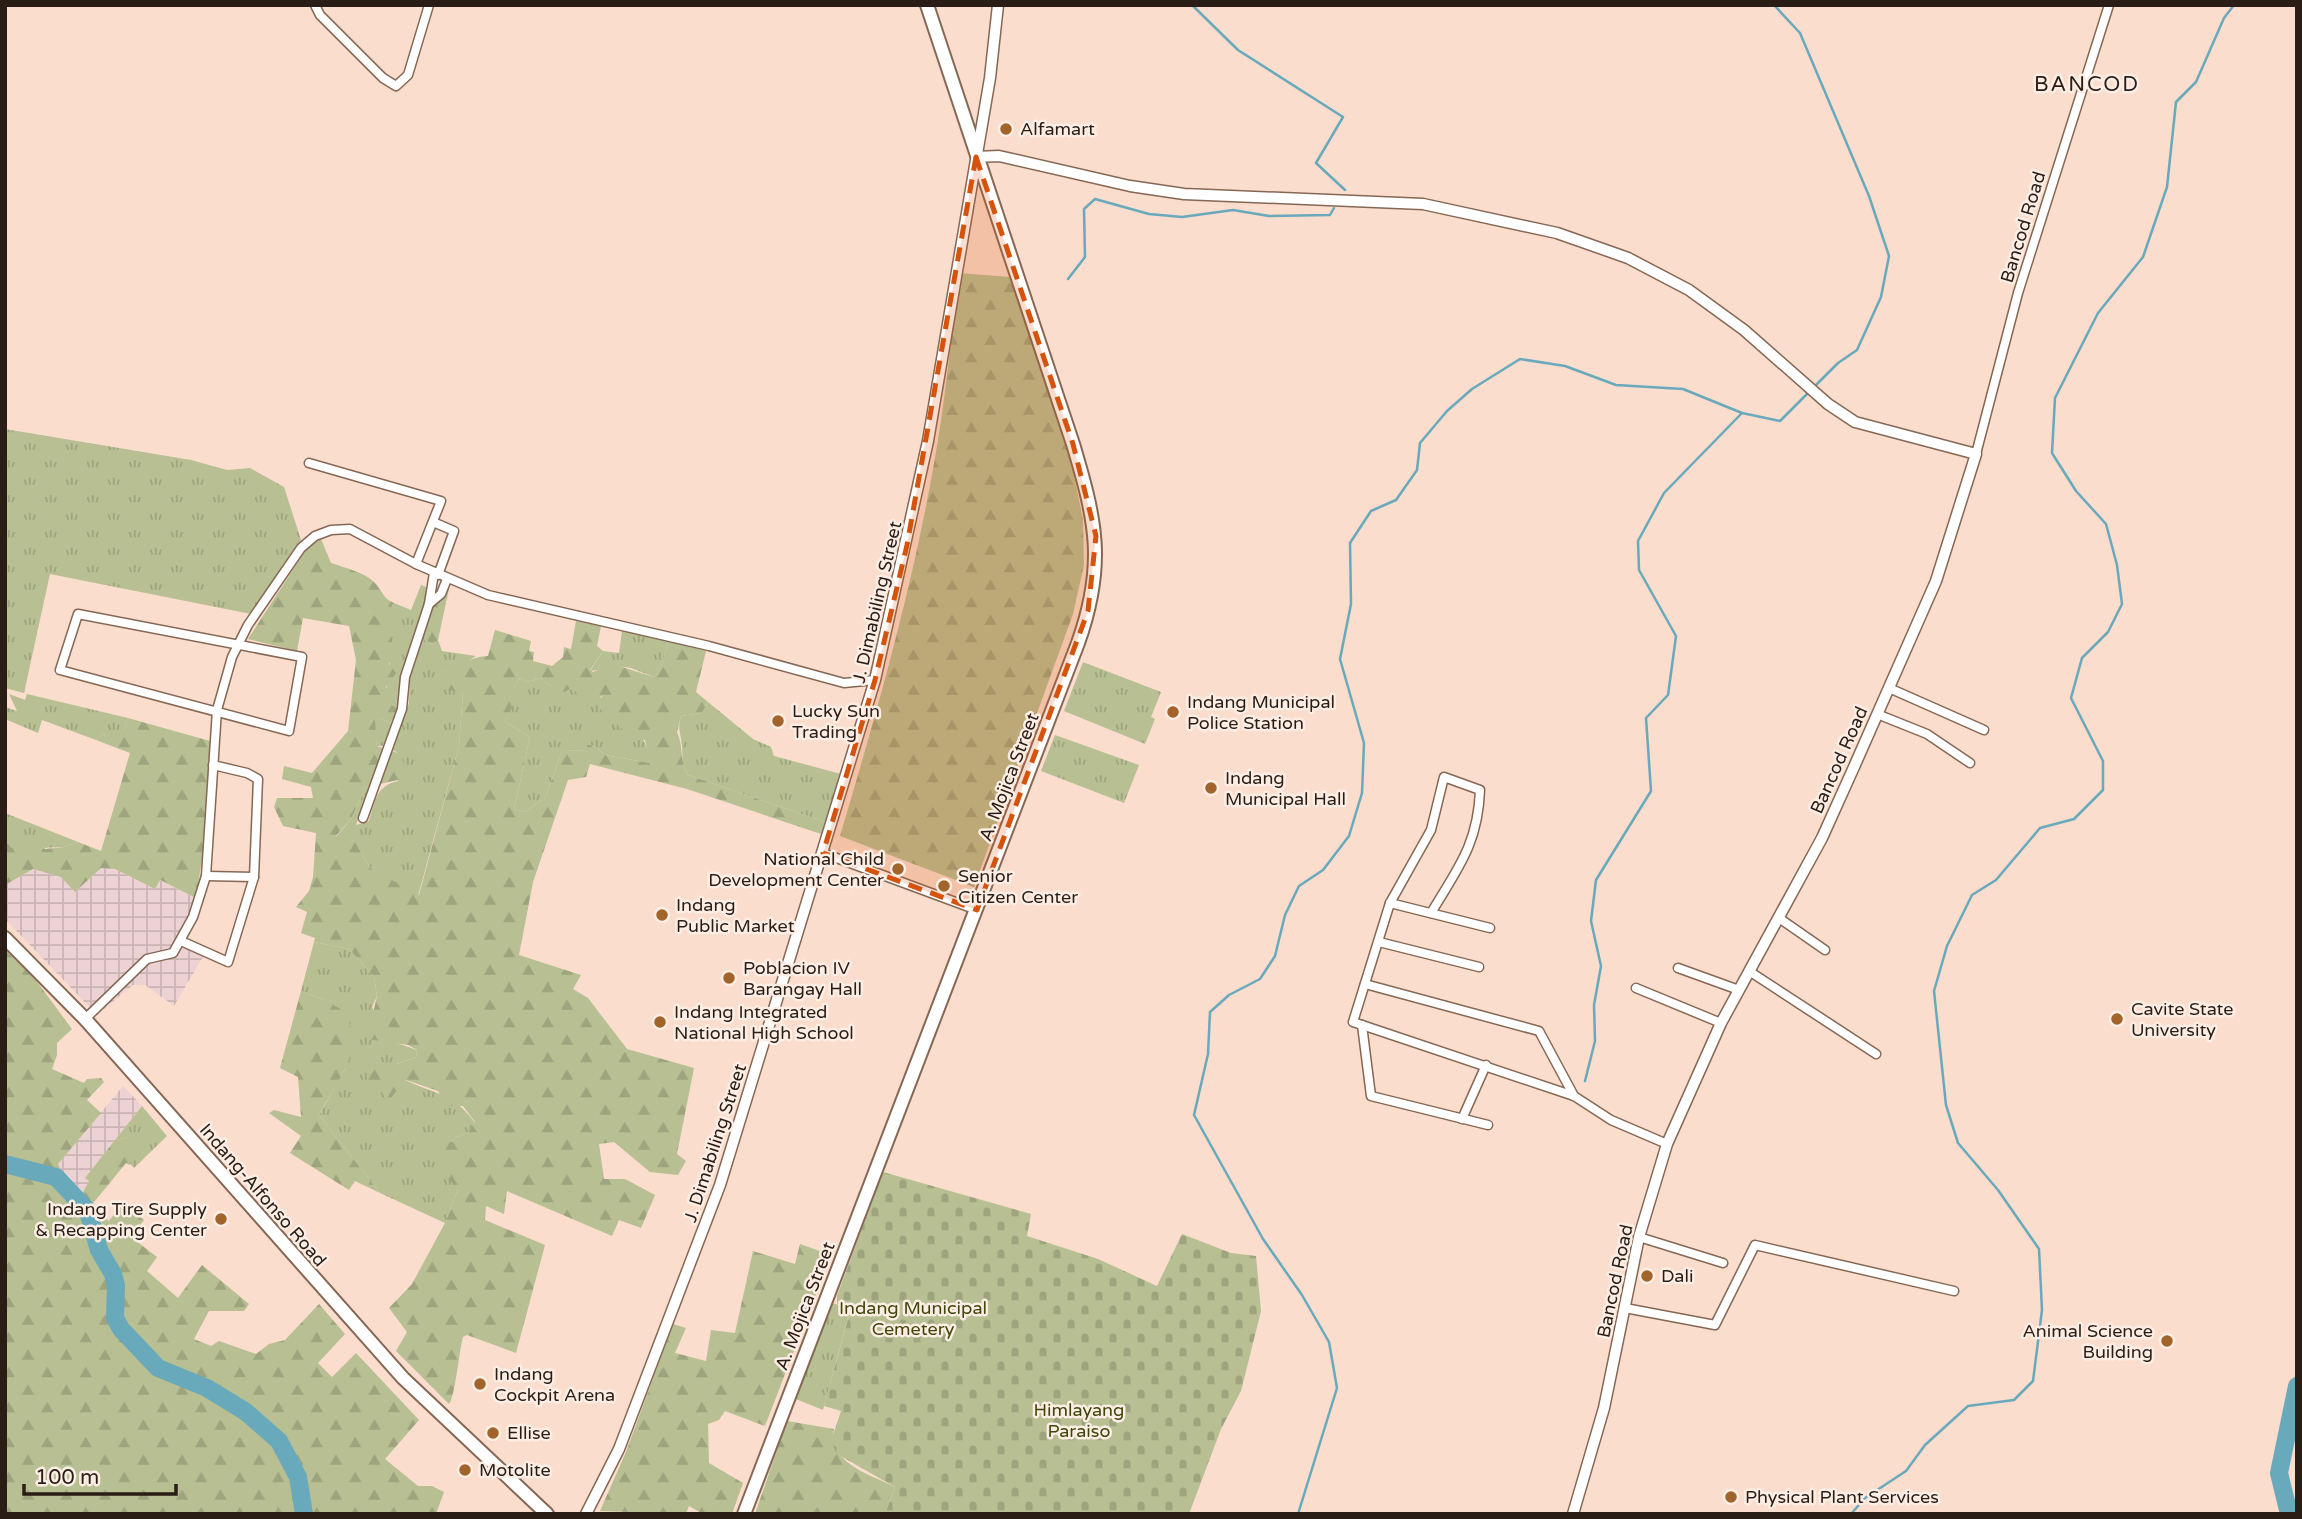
<svg xmlns="http://www.w3.org/2000/svg" width="2302" height="1519" viewBox="0 0 2302 1519" font-family="'Varela Round',sans-serif">
	<style>
		.industrial { fill: url(#industrial-grid) }
		.grass { fill: url(#grass-tufts) }
		.forest { fill: url(#forest-firs); fill-rule: evenodd }
		.cemetery { fill: url(#cemetery-stones) }
		.lines { fill: none; stroke-linecap: round; stroke-linejoin: round }
		.stream { stroke: #69a9bc; stroke-width: 2.5 }
		.river { stroke: #69a9bc; stroke-width: 18 }
		.minor-casing { stroke: #856754; stroke-width: 11 }
		.tertiary-casing { stroke: #856754; stroke-width: 13 }
		.secondary-casing { stroke: #856754; stroke-width: 16 }
		.minor { stroke: #fff; stroke-width: 8 }
		.tertiary { stroke: #fff; stroke-width: 10 }
		.secondary { stroke: #fff; stroke-width: 12 }
		.marked { fill: #d5530d; fill-opacity: 0.2; stroke: #d5530d; stroke-width: 5; stroke-dasharray: 14 9; stroke-linejoin: round }
		.poi-dot { fill: #a2642a; stroke: #fceee5; stroke-width: 2.5 }
		.labels { text-anchor: middle; dominant-baseline: central; stroke-width: 5; stroke-linejoin: round; paint-order: stroke }
		.poi-label { font-size: 18px; fill: #291d15; stroke: #fceee5; text-anchor: start }
		.street-label { font-size: 18px; fill: #291d15; stroke: #fceee5 }
		.park-label { font-size: 18px; fill: #404708; stroke: #fceee5 }
		.quarter-label { font-size: 21px; letter-spacing: 2px; fill: #291d15; stroke: #fceee5 }
	</style>
	<defs>
		<pattern id="industrial-grid" width="8" height="8" patternUnits="userSpaceOnUse" patternTransform="scale(1.75)"><rect width="8" height="8" fill="#edd2d4"/><path d="M0 4h8M4 0v8" fill="none" stroke="#cbb4b5"/></pattern>
		<pattern id="grass-tufts" width="24" height="20" patternUnits="userSpaceOnUse" patternTransform="scale(1.75)"><rect width="24" height="20" fill="#b7bf93"/><path d="M3 7l-1-3M5 7V3M7 7l1-3M15 17l-1-3M17 17v-4M19 17l1-3" fill="none" stroke="#9da47e"/></pattern>
		<pattern id="forest-firs" width="22" height="20" patternUnits="userSpaceOnUse" patternTransform="scale(1.75)"><rect width="22" height="20" fill="#b7bf93"/><path d="M5 1l3.5 6h-7zM16 11l3.5 6h-7z" fill="#9da47e"/></pattern>
		<pattern id="cemetery-stones" width="16" height="16" patternUnits="userSpaceOnUse" patternTransform="scale(1.75)"><rect width="16" height="16" fill="#b7bf93"/><path d="M2 7V4a2 2 0 0 1 4 0v3zM10 15v-3a2 2 0 0 1 4 0v3z" fill="#9da47e"/></pattern>
	</defs>
	<rect width="100%" height="100%" fill="#faddcc"/>
	<g class="industrial">
		<polygon points="101,868 115,869 155,889 159,880 196,898 176,943 204,955 174,1006 145,985 133,985 97,1015 5,919 5,885 33,869 61,877 75,892"/>
		<polygon points="123,1086 142,1106 85,1178 89,1181 82,1194 73,1195 58,1164"/>
	</g>
	<g class="grass">
		<polygon points="5,429 191,460 227,470 250,468 284,487 301,540 251,614 50,574 24,693 5,688"/>
		<path d="M421 585 426 587 425 603 404 671 398 713 386 702C387 665 402 640 369 612L370 608 394 603 411 610Z"/>
		<polygon points="622,631 669,640 660,670 654,677 631,668 600,664 598,670 590,671 603,651 619,653"/>
		<path d="M423 634 425 640 433 645 438 640 442 651 476 656 461 666 444 671 463 692 459 746 418 896 370 868 355 841 336 837 351 819 366 787 369 786 356 825 369 821C375 801 376 786 398 781V753L393 750 409 703 410 675Z"/>
		<polygon points="1083,662 1161,692 1151,717 1155,719 1145,744 1064,711"/>
		<path d="M520 678 527 682 541 678 551 687C558 687 566 686 573 687 606 692 649 729 650 763L605 755 593 745 587 750 562 751 545 798 525 812 514 809 530 737 505 722 516 697 514 685Z"/>
		<polygon points="9,694 25,700 27,694 128,718 119,740 103,734 96,740 42,720 38,733 5,719 5,707 17,711"/>
		<path d="M708 702 753 739 771 747 774 756 841 774 825 822 688 775C681 762 683 759 682 746 681 733 677 730 681 716L702 713Z"/>
		<polygon points="381,718 390,724 393,722 383,746 377,746 374,721"/>
		<polygon points="1055,735 1139,765 1124,803 1041,771"/>
		<polygon points="5,813 78,842 64,847 11,849 5,839"/>
		<path d="M314 942 349 949 374 977 377 996 372 1007 391 1041 417 1050 416 1057 397 1064 405 1080C435 1094 455 1094 475 1123L468 1133 456 1137 458 1189 445 1223 380 1193 319 1115 345 1069 325 1000 301 991Z"/>
		<polygon points="142,1106 167,1136 134,1168 120,1153 130,1137 115,1140"/>
		<polygon points="830,1303 851,1307 823,1410 796,1399"/>
	</g>
	<g class="forest">
		<path d="M959 273 1011 277 1027 314 1073 471 1083 519 1084 565 1073 614 974 887 840 836C876 715 911 593 933 469 945 404 951 338 959 273Z"/>
		<path d="M321 539 331 563C345 568 364 572 374 582 383 591 382 598 394 603L383 611 371 608 369 612C386 624 401 644 389 664L396 673 386 687 390 692 386 702 398 709 390 724 381 718 375 721 377 746 398 753 405 764 402 779 366 787 351 819 336 836 355 841 370 868 419 895 459 746 463 692 446 690 439 680 444 671C460 666 472 656 488 656L495 630 531 641 529 651 534 652 533 661 552 666 563 657 564 647 571 649 576 621 601 626 597 646 603 651 590 670 593 672 598 670 600 664 606 662 654 677 660 670 669 640 706 651 696 692 708 702 702 713 681 716 677 732C684 747 679 760 688 775L825 822 821 834 687 789 590 764 586 777 568 780 533 882 519 955 581 975 573 989 588 998 627 1049 694 1068 677 1154 686 1161 678 1175 650 1172 614 1142 599 1144 604 1179H625L655 1195 641 1228 619 1220 612 1236 507 1191 504 1214 486 1206 485 1220 545 1245 516 1353 467 1335 463 1337C459 1352 455 1397 449 1404L396 1351 407 1332 389 1308 412 1284 445 1223 458 1189 441 1172 438 1148 442 1142H453L456 1137 468 1133 475 1122 463 1106H446L438 1091 406 1080 389 1100 368 1078 380 1062 397 1064 416 1057 417 1050 408 1045 367 1039 377 996 374 977 349 949 314 942 315 938 301 933 307 912 296 907 309 891 313 877 316 833 283 826 274 807 277 798H313L311 787 282 779 284 766 312 773 348 731 356 660 349 626 303 618 297 651 248 639 307 548ZM520 678 527 682 541 678 551 687 564 692 573 687 577 694 592 701 602 696 600 709C613 721 628 737 645 740L650 763 605 755 593 745H587V750L562 751 545 798 525 812 514 809 530 737 505 722 517 697 514 685Z"/>
		<path d="M442 586 449 589 438 640 433 645 424 639C422 622 436 610 433 593Z"/>
		<polygon points="128,718 210,741 203,852 196,898 160,880 155,889 115,869 101,868 75,892 61,877 33,869 5,885 5,839 11,848 31,837 45,849 64,847 78,842 101,851 130,753 96,740 103,734 119,739"/>
		<polygon points="5,950 32,975 72,1029 57,1043 57,1055 52,1069 84,1083 87,1079 101,1078 104,1082 87,1100 101,1113 58,1164 73,1194 82,1194 89,1181 85,1178 115,1140 130,1137 130,1145 121,1153 129,1156 130,1165 126,1163 90,1207 109,1221 123,1203 144,1220 131,1237 157,1257 147,1271 178,1298 202,1265 249,1304 244,1311 209,1311 194,1339 211,1346 219,1341 256,1354 269,1344 285,1340 319,1304 345,1334 318,1363 332,1377 356,1353 419,1420 385,1459 418,1486 432,1486 444,1492 436,1514 5,1514"/>
		<path d="M301 991 325 1000 347 1013C349 1022 352 1031 353 1040 354 1062 329 1095 319 1115L380 1193 355 1181 349 1190 290 1153 301 1136 269 1113 274 1110 301 1117 298 1077 280 1068Z"/>
		<polygon points="800,1244 831,1255 765,1426 725,1411 719,1420 708,1424 709,1463 743,1483 732,1514 703,1514 689,1506 686,1514 600,1511 626,1452 673,1324 686,1328 675,1353 706,1361 711,1330 735,1333 753,1251 795,1264"/>
		<path d="M787 1421 834 1429C827 1463 871 1475 895 1487L885 1514H755Z"/>
	</g>
	<polygon class="cemetery" points="883,1172 1031,1214 1027,1236 1098,1259 1157,1286 1182,1234 1231,1253 1256,1256 1261,1311 1241,1391 1221,1429 1189,1514 885,1514 895,1487 837,1454 831,1441 841,1411 824,1406 851,1308 837,1304 837,1296"/>
	<g class="lines">
		<g class="stream">
			<polyline points="1192,5 1238,50 1343,117 1316,163 1345,190"/>
			<polyline points="1774,5 1800,33 1869,196 1889,256 1881,297 1857,350 1838,363 1815,386"/>
			<polyline points="1068,279 1085,257 1084,209 1095,199 1149,214 1182,217 1233,210 1269,216 1330,215 1334,208"/>
			<polyline points="1585,1081 1595,1041 1594,1005 1601,966 1591,921 1596,880 1651,791 1646,718 1668,695 1676,636 1639,570 1638,541 1664,493 1742,413"/>
			<polyline points="1298,1514 1337,1388 1329,1342 1302,1295 1263,1239 1194,1115 1208,1054 1210,1012 1229,995 1260,979 1275,956 1285,915 1299,886 1323,870 1349,836 1362,793 1364,743 1340,659 1351,604 1350,543 1371,511 1396,500 1417,470 1420,443 1447,411 1472,389 1520,359 1565,366 1616,385 1683,389 1742,413 1780,421 1810,391"/>
			<polyline points="1851,1514 1865,1498 1906,1471 1925,1445 1968,1406 2014,1400 2033,1381 2042,1310 2039,1249 1998,1190 1958,1143 1946,1105 1934,991 1947,946 1972,895 1996,880 2040,828 2074,819 2103,790 2103,761 2071,698 2082,658 2108,632 2122,604 2117,565 2106,524 2076,491 2052,453 2055,398 2098,313 2143,257 2167,187 2176,102 2196,82 2224,18 2234,5"/>
		</g>
		<g class="river">
			<polyline points="5,1164 56,1177 88,1211 99,1250 113,1274 116,1286 115,1318 121,1329 158,1368 207,1388 246,1412 279,1441 298,1477 304,1514"/>
			<polyline points="2289,1514 2279,1473 2297,1386"/>
		</g>
		<g class="minor-casing">
			<g id="minor">
				<polyline points="315,5 320,15 383,78 396,86 408,75 429,5"/>
				<polyline points="1976,454 2018,293 2109,5"/>
				<polyline points="309,463 441,501 416,564"/>
				<polyline points="433,522 454,531 438,575"/>
				<polyline points="429,604 441,594 447,579"/>
				<polygon points="78,614 302,657 289,731 60,670"/>
				<polyline points="1889,688 1984,730"/>
				<polyline points="1877,714 1927,734 1970,763"/>
				<polyline points="363,818 402,709 405,677 429,604 434,573"/>
				<polyline points="823,853 977,910"/>
				<polyline points="206,876 254,877"/>
				<polyline points="1390,903 1490,928"/>
				<path d="M1431 913C1458 868 1478 844 1480 790L1444 777 1431 830 1390 903 1353 1022 1574 1096 1611 1120 1667 1144"/>
				<polyline points="1779,918 1825,950"/>
				<polyline points="181,941 228,962 254,877 258,779 247,773 213,765"/>
				<polyline points="1379,942 1479,967"/>
				<polyline points="1678,968 1739,990"/>
				<polyline points="1749,971 1876,1054"/>
				<polyline points="1365,984 1539,1031 1574,1096"/>
				<polyline points="1636,988 1721,1023"/>
				<polyline points="85,1019 147,959 173,953 193,917 206,876 217,710 232,657 248,625 301,548 315,536 331,530 350,529 416,564 488,595 709,646 844,683 875,680"/>
				<polyline points="1362,1025 1371,1096 1488,1125"/>
				<polyline points="1462,1119 1486,1065"/>
				<polyline points="1639,1237 1723,1263"/>
				<polyline points="1625,1308 1715,1325 1755,1245 1954,1291"/>
			</g>
		</g>
		<g class="tertiary-casing">
			<g id="tertiary">
				<polyline points="976,157 999,156 1130,186 1184,194 1423,204 1557,233 1628,258 1689,290 1744,330 1828,404 1855,422 1976,454 1936,581 1854,767 1822,838 1721,1023 1667,1144 1639,1237 1604,1408 1573,1514"/>
				<polyline points="586,1514 619,1449 720,1185 875,680 928,441 990,78 998,5"/>
			</g>
		</g>
		<g class="secondary-casing">
			<g id="secondary">
				<polyline points="5,938 85,1019 403,1378 547,1514"/>
				<path d="M744 1514 1078 643C1106 564 1096 521 1073 444L927 5"/>
			</g>
		</g>
		<use href="#minor" class="minor"/>
		<use href="#tertiary" class="tertiary"/>
		<use href="#secondary" class="secondary"/>
	</g>
	<path class="marked" d="M976 157 1073 444 1096 536 1088 611 977 910 823 853 875 680 907 545Z"/>
	<g class="poi-dot">
		<circle cx="1006" cy="129" r="7"/>
		<circle cx="1173" cy="712" r="7"/>
		<circle cx="778" cy="721" r="7"/>
		<circle cx="1211" cy="788" r="7"/>
		<circle cx="898" cy="869" r="7"/>
		<circle cx="944" cy="886" r="7"/>
		<circle cx="662" cy="915" r="7"/>
		<circle cx="729" cy="978" r="7"/>
		<circle cx="2117" cy="1019" r="7"/>
		<circle cx="660" cy="1022" r="7"/>
		<circle cx="221" cy="1219" r="7"/>
		<circle cx="1647" cy="1276" r="7"/>
		<circle cx="2167" cy="1341" r="7"/>
		<circle cx="480" cy="1384" r="7"/>
		<circle cx="493" cy="1433" r="7"/>
		<circle cx="465" cy="1470" r="7"/>
		<circle cx="1731" cy="1497" r="7"/>
	</g>
	<g class="labels">
		<g class="poi-label">
			<text x="1020" y="129">Alfamart</text>
			<text x="1187" y="702">Indang Municipal<tspan x="1187" dy="21">Police Station</tspan></text>
			<text x="792" y="711">Lucky Sun<tspan x="792" dy="21">Trading</tspan></text>
			<text x="1225" y="778">Indang<tspan x="1225" dy="21">Municipal Hall</tspan></text>
			<text x="884" y="859" text-anchor="end">National Child<tspan x="884" dy="21">Development Center</tspan></text>
			<text x="958" y="876">Senior<tspan x="958" dy="21">Citizen Center</tspan></text>
			<text x="676" y="905">Indang<tspan x="676" dy="21">Public Market</tspan></text>
			<text x="743" y="968">Poblacion IV<tspan x="743" dy="21">Barangay Hall</tspan></text>
			<text x="2131" y="1009">Cavite State<tspan x="2131" dy="21">University</tspan></text>
			<text x="674" y="1012">Indang Integrated<tspan x="674" dy="21">National High School</tspan></text>
			<text x="207" y="1209" text-anchor="end">Indang Tire Supply<tspan x="207" dy="21">&amp; Recapping Center</tspan></text>
			<text x="1661" y="1276">Dali</text>
			<text x="2153" y="1331" text-anchor="end">Animal Science<tspan x="2153" dy="21">Building</tspan></text>
			<text x="494" y="1374">Indang<tspan x="494" dy="21">Cockpit Arena</tspan></text>
			<text x="507" y="1433">Ellise</text>
			<text x="479" y="1470">Motolite</text>
			<text x="1745" y="1497">Physical Plant Services</text>
		</g>
		<g class="street-label">
			<text transform="translate(2023 227) rotate(-73)">Bancod Road</text>
			<text transform="translate(877 602) rotate(-77)">J. Dimabiling Street</text>
			<text transform="translate(1839 760) rotate(-66)">Bancod Road</text>
			<text transform="translate(1009 777) rotate(-69)">A. Mojica Street</text>
			<text transform="translate(715 1143) rotate(-72)">J. Dimabiling Street</text>
			<text transform="translate(263 1195) rotate(49)">Indang-Alfonso Road</text>
			<text transform="translate(1615 1281) rotate(-78)">Bancod Road</text>
			<text transform="translate(805 1306) rotate(-69)">A. Mojica Street</text>
		</g>
		<g class="park-label">
			<text x="913" y="1308">Indang Municipal<tspan x="913" dy="21">Cemetery</tspan></text>
			<text x="1079" y="1410">Himlayang<tspan x="1079" dy="21">Paraiso</tspan></text>
		</g>
		<g class="quarter-label">
			<text x="2087" y="84">BANCOD</text>
		</g>
	</g>
	<rect width="2302" height="1519" fill="none" stroke="#291d15" stroke-width="14"/>
	<path d="M24 1484v10h152v-10" fill="none" stroke="#291d15" stroke-width="3.5"/>
	<text x="35" y="1484" font-size="21" fill="#291d15" stroke="#fceee5" stroke-width="5" paint-order="stroke">100 m</text>
</svg>
